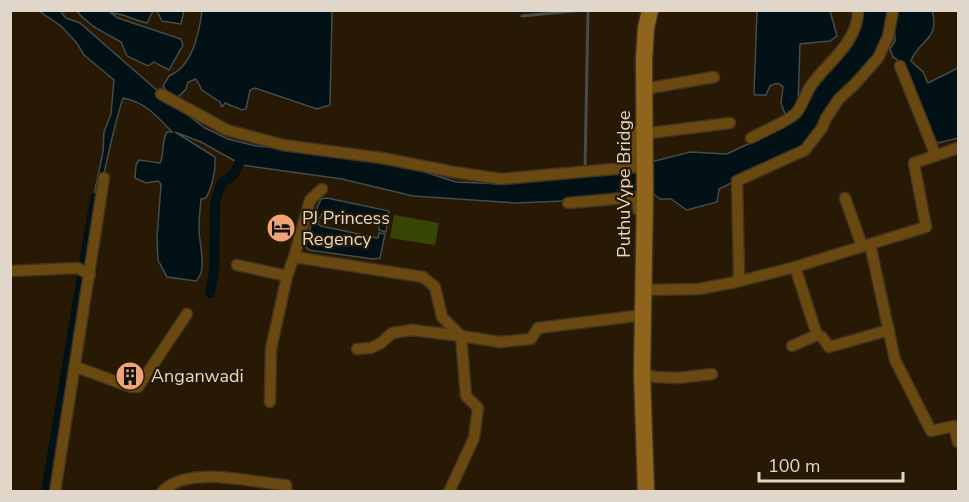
<svg xmlns="http://www.w3.org/2000/svg" width="969" height="502" viewBox="0 0 969 502" font-family="'Nunito Sans',sans-serif">
	<style>
		.green { fill: #364506 }
		.water { fill: #021115; stroke: #454c4b; stroke-width: 1.5 }
		.lines { fill: none; stroke-linecap: round; stroke-linejoin: round }
		.stream { stroke: #454c4b; stroke-width: 3 }
		.canal { stroke: #021115; stroke-width: 10 }
		.street-casing { stroke: #413320; stroke-width: 13 }
		.secondary-casing { stroke: #413320; stroke-width: 19 }
		.street { stroke: #6a4910; stroke-width: 10 }
		.secondary { stroke: #8f651e; stroke-width: 16 }
		.labels { text-anchor: middle; dominant-baseline: central; stroke-width: 4.5; stroke-linejoin: round; paint-order: stroke }
		.street-label { font-size: 18px; fill: #e0d6c9; stroke: #271904 }
		.poi-label { font-size: 18px; fill: #e0d6c9; stroke: #271904; text-anchor: start }
	</style>
	<rect width="100%" height="100%" fill="#271904"/>
	<polygon class="green" points="394,215 439,223 435,245 390,238"/>
	<g class="water">
		<path d="M39 11H60L66 18 80 23 168 100 205 128 228 139 256 146 312 151 418 170 456 182 503 184 651 162 690 152 727 154 748 144 797 115 809 94 844 53 860 11H890L883 44 822 125 800 149 719 189 717 202 687 210 671 199H660L652 193 587 200 516 203 413 196 342 179 242 165 201 142 175 132 215 157C216 170 212 187 206 198L201 199C200 209 199 219 199 229 199 244 208 270 196 281L167 277 158 260 157 238 161 184 158 181 146 183 135 178 136 165 139 160 160 163C165 153 161 142 167 132H172C157 116 145 102 123 98 110 138 104 179 93 220L92 204 103 152 104 132 111 114 114 80 84 55 76 42 61 26Z"/>
		<path d="M77 11H153L147 23C135 21 121 12 111 13L118 18 181 39 183 45 169 70 154 62 148 66 127 56 121 42 94 27 80 15Z"/>
		<polygon points="157,11 184,11 181,24 162,21"/>
		<path d="M202 11H332L330 105 317 109 255 88 250 90 246 109 242 110 225 103 222 107 220 102 202 90 196 79 188 82 186 89 177 98 167 92 163 86 169 76C193 66 199 33 202 11Z"/>
		<path d="M757 11H830L837 36 830 41 800 44 798 105 788 115 785 114 781 103 783 87C779 82 775 83 770 86L766 95H755L754 93Z"/>
		<path d="M894 11H932C941 40 917 41 911 61L923 72 928 83 958 68V138L938 143 932 137C925 119 909 64 893 57L890 49 895 41Z"/>
		<polygon points="327,198 389,211 386,232 379,230 379,224 322,213 320,218 313,217 321,199"/>
		<polygon points="312,220 319,221 318,224 321,226 378,238 379,233 385,234 380,258 373,259 309,250 306,247"/>
	</g>
	<g class="lines">
		<g class="stream">
			<polyline points="522,16 583,10"/>
			<polyline points="585,170 588,10"/>
		</g>
		<g class="canal">
			<polyline points="210,293 214,272 215,203 221,184 234,174 244,153"/>
			<polyline points="46,492 95,198"/>
		</g>
		<g class="street-casing">
			<g id="street">
				<polyline points="900,66 936,156"/>
				<polyline points="650,88 714,77"/>
				<polyline points="161,94 227,130 283,145 382,158 454,172 501,179 636,167 637,131"/>
				<polyline points="650,133 730,123"/>
				<path d="M751 138C763 131 787 122 796 113 802 107 806 92 812 84 829 61 858 42 858 10"/>
				<polyline points="845,198 862,246"/>
				<polyline points="568,203 638,197 638,210"/>
				<polyline points="870,244 895,360 931,431 954,426 958,442"/>
				<polyline points="294,257 310,200 322,189"/>
				<polyline points="237,265 287,276 271,349 270,402"/>
				<polyline points="10,271 78,268 90,275"/>
				<polyline points="287,276 294,257 423,277 435,287 442,317 461,336 412,330 392,333 381,343 371,348 357,349"/>
				<polyline points="736,282 795,267"/>
				<polyline points="648,290 699,289 736,282 739,275 737,181 805,150 822,128 826,118 839,99 855,84 878,58 888,37 893,10"/>
				<polyline points="889,330 829,347 822,337 817,335 795,267 926,227 914,163 958,148"/>
				<polyline points="792,346 817,335"/>
				<polyline points="76,367 131,387 138,387 187,314"/>
				<polyline points="642,373 655,377 678,378 712,374"/>
				<polyline points="55,492 104,178"/>
				<path d="M162 492C187 464 252 483 286 485V492"/>
				<polyline points="449,492 474,438 478,408 466,396 461,336 500,342 531,339 538,328 643,315"/>
			</g>
		</g>
		<g class="secondary-casing">
			<polyline id="secondary" points="646,492 642,373 645,195 644,60 646,28 650,10"/>
		</g>
		<use href="#street" class="street"/>
		<use href="#secondary" class="secondary"/>
	</g>
	<defs>
		<g id="hotel-disc" transform="scale(1.5)"><circle r="9.5" fill="#efa377" stroke="#271904"/><path d="M-6-4.5h1.5V1H6V5H4.5V3h-9V5H-6ZM-4 0a1.8 1.8 0 1 1 3.6 0ZM.5 0V-2.5h3Q6-2.5 6 0Z" fill="#111"/></g>
		<g id="building-disc" transform="scale(1.5)"><circle r="9.5" fill="#efa377" stroke="#271904"/><path d="M-4-6H4V6H1V3H-1V6H-4ZM-2.5-4.3h1.7v1.8h-1.7ZM.8-4.3h1.7v1.8H.8ZM-2.5-1h1.7V.8h-1.7ZM.8-1h1.7V.8H.8Z" fill="#111"/></g>
	</defs>
	<g fill-rule="evenodd">
		<use href="#hotel-disc" x="281" y="228"/>
		<use href="#building-disc" x="130" y="376"/>
	</g>
	<g class="labels">
		<g class="street-label">
			<text transform="translate(624 184) rotate(-90)">PuthuVype Bridge</text>
		</g>
		<g class="poi-label">
			<text x="302" y="218">PJ Princess<tspan x="302" dy="21">Regency</tspan></text>
			<text x="151" y="376">Anganwadi</text>
		</g>
	</g>
	<rect width="969" height="502" fill="none" stroke="#e0d6c9" stroke-width="24"/>
	<path d="M759 472v9h144v-9" fill="none" stroke="#e0d6c9" stroke-width="3"/>
	<text x="768" y="472" font-size="18" fill="#e0d6c9" stroke="#271904" stroke-width="4.5" paint-order="stroke">100 m</text>
</svg>
